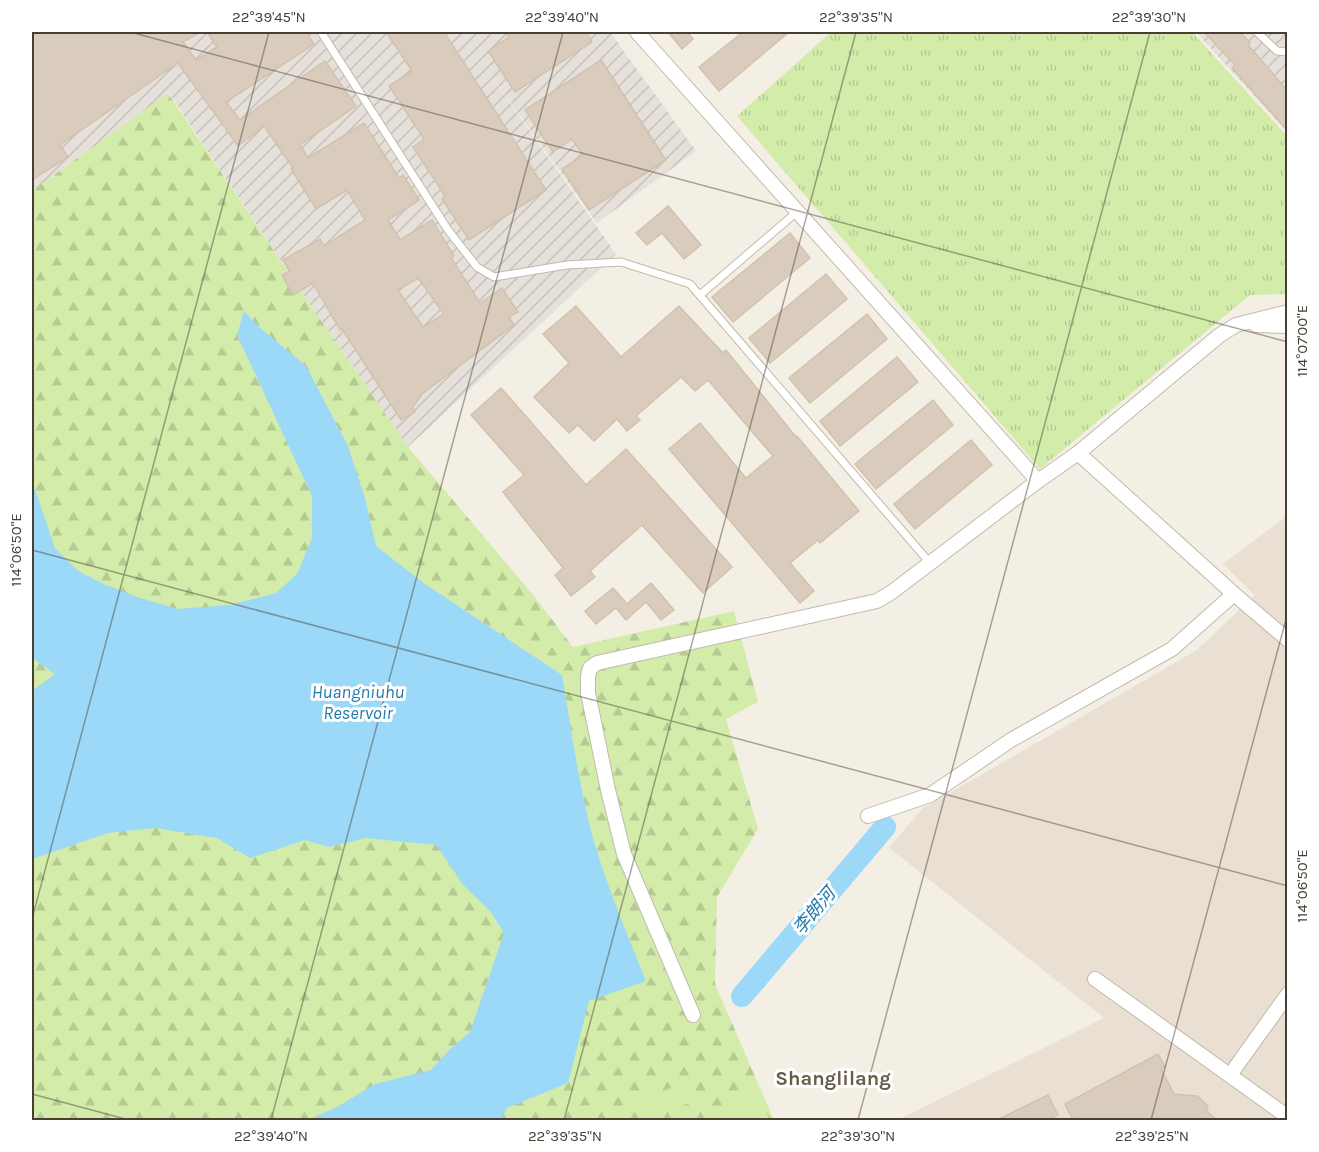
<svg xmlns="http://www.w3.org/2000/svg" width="1319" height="1152" viewBox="0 0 1319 1152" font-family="Karla,'Noto Sans SC',sans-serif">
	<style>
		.residential { fill: #e9e0d3 }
		.industrial { fill: url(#industrial-furrows) }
		.grass { fill: url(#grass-tufts) }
		.forest { fill: url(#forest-firs) }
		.green { fill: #d3ecaa }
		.water { fill: #9cd8f7 }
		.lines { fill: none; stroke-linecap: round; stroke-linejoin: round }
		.river { stroke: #9cd8f7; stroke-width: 22 }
		.building { fill: #daccbc; stroke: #d2c1ac; stroke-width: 1.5; fill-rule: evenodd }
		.lane-casing { stroke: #c3b9aa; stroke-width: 9 }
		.street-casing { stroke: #c3b9aa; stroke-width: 16 }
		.lane { stroke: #fff; stroke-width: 7 }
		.street { stroke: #fff; stroke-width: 14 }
		.ticks { fill: none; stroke: #473e34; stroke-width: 1.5; stroke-opacity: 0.45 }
		.labels { text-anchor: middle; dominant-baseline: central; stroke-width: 6; stroke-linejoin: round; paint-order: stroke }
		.water-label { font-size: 18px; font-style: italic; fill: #227aab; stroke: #fff }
		.quarter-label { font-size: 20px; font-weight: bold; fill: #6b5c4a; stroke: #fff }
		.neatline { fill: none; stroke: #473e34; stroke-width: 2 }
		.ticks-label { font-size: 15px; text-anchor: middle; fill: #473e34 }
	</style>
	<defs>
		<pattern id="industrial-furrows" width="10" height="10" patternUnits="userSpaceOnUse" patternTransform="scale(1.5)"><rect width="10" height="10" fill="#e6e0da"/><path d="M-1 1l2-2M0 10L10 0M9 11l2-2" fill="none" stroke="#c7c1bc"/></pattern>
		<pattern id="grass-tufts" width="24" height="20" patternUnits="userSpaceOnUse" patternTransform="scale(1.5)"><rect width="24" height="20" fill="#d3ecaa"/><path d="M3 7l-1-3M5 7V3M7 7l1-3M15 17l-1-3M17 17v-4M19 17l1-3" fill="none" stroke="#b6cb93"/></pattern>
		<pattern id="forest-firs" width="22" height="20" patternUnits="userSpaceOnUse" patternTransform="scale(1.5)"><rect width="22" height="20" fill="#d3ecaa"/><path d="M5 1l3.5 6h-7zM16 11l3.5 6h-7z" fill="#b6cb93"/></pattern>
	</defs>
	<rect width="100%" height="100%" fill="#f4efe5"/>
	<polygon class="residential" points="1287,516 1287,1120 898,1120 1104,1018 889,848 922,809 1197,650 1255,595 1223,564"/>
	<g class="industrial">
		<polygon points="32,32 610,32 696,151 597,223 480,60 616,254 408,447 317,315 169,93 32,191"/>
		<polygon points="1196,32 1287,32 1287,132"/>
	</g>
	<polygon class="grass" points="831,32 1192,32 1287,136 1287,294 1250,295 1040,469 737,116"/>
	<polygon class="forest" points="168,93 317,315 408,447 534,596 573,647 734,611 758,702 726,719 758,829 717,897 715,984 774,1120 32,1120 32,191"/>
	<g class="green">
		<polygon points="685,1083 692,1102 650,1117 644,1098"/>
		<polygon points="758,1091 769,1119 709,1120 706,1112"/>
	</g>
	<path class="water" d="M244 311 260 328 306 366 348 446 365 498 376 546 425 584 562 675C571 729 579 785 593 838 607 887 627 934 646 981L589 1001 568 1083 507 1108 501 1120H308L339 1106 375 1084 431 1070 451 1048 470 1032 504 933 491 912 464 886 436 845 366 838 329 847 305 840 250 858 217 838 155 828 108 833 32 859V691L55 674 32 658V481L55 548 78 571 106 585 140 598 178 609 230 605 276 593 297 574 312 538V496L237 335Z"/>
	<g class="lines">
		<polyline class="river" points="742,996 885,827"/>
	</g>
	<g class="building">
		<path d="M32 32H200L183 42 196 60 217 47 207 32H306L314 44 226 102 240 120 325 61 356 106 300 145 308 158 364 123 399 178 403 175 419 200 388 220 400 240 432 220 454 256 451 258 480 303 502 288 518 312 509 317 514 325 422 394 412 408 415 412 401 420 342 329 340 330 313 283 293 295 282 275 290 271 283 260 320 239 324 246 365 220 347 190 316 209 291 169 293 168 264 126 238 146 178 63 60 145 68 157 32 180ZM418 278 444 314 423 327 398 290Z"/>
		<polygon points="386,32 444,32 546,190 469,240 442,199 445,196 413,147 424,139 389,86 412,71"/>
		<polygon points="505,32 586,32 592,42 515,92 488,51 509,37"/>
		<polygon points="668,32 687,32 693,39 682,49"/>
		<polygon points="743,32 789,32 719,91 699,67"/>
		<polygon points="1204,32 1240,32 1250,43 1248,45 1287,90 1287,130 1232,68 1235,65"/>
		<polygon points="601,60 666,160 589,210 562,169 583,155 572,139 553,152 525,110"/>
		<polygon points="668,206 701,245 684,259 662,233 647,245 636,233"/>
		<polygon points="790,233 810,258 733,322 712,297"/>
		<polygon points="826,274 847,299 770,363 749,338"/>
		<polygon points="576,306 621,357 679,306 723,353 726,350 796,437 797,436 859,511 820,543 818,540 790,563 814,591 800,603 669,449 700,423 746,478 773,456 708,380 695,391 681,377 636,416 640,420 627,431 617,419 594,441 578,425 569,433 534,397 569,363 543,334"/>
		<polygon points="867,314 887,339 810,403 789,378"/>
		<polygon points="897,357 918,382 840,446 820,421"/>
		<polygon points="501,388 586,485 626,449 732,567 703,593 642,525 590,571 595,577 571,596 555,575 563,568 503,492 524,475 471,415"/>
		<polygon points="933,400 953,425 876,489 855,464"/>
		<polygon points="971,440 992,465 915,529 894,504"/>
		<polygon points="651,583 674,610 661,620 646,602 626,620 616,608 596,624 585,611 613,588 627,604"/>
		<polygon points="1158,1054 1165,1067 1161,1069 1174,1094 1197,1096 1208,1106 1206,1111 1217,1120 1073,1120 1065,1104"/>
		<polygon points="1048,1095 1058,1115 1047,1120 997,1120"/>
	</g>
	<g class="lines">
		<g class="lane-casing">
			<g id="lane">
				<polyline points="321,32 448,230 477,267 494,277 567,265 621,262 690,284 930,563"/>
				<polyline points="1257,32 1277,51 1288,52"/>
				<polyline points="700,295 798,211"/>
			</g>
		</g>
		<g class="street-casing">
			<g id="street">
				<polyline points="637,32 1038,481"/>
				<polyline points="1256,325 1288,326"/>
				<polyline points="1078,453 1234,594"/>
				<polyline points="868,816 930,795 1011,740 1172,649 1234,594 1288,640"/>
				<polyline points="1095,979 1288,1117"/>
				<polyline points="693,1015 624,854 608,790 588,693 588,676 590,668 597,663 877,601 892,592 1038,481 1078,453 1220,335 1236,325 1288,312"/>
				<polyline points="1230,1075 1288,994"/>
			</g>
		</g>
		<use href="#lane" class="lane"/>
		<use href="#street" class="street"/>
	</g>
	<path class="ticks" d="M130 32 1288 342M32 550 1288 886M32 919 269 32M32 1094 129 1120M271 1120 563 32M564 1120 856 32M858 1120 1150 32M1151 1120 1288 612"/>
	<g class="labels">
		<g class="water-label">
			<text x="358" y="692">Huangniuhu<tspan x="358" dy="21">Reservoir</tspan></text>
			<text transform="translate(814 911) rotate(-50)">李朗河</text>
		</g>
		<g class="quarter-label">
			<text x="833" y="1078">Shanglilang</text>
		</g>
	</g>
	<rect width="1319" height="1152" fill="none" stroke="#ffffff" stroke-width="66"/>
	<rect x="33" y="33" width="1253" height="1086" class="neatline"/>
	<g class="ticks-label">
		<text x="269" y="22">22°39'45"N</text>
		<text x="562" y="22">22°39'40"N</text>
		<text x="856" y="22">22°39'35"N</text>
		<text x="1149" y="22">22°39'30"N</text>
		<text transform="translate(1302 341) rotate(-90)" y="5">114°07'00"E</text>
		<text transform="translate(16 550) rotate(-90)" y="5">114°06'50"E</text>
		<text transform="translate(1302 886) rotate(-90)" y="5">114°06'50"E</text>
		<text x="271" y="1141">22°39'40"N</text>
		<text x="565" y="1141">22°39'35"N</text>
		<text x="858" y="1141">22°39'30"N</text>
		<text x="1152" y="1141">22°39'25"N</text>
	</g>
</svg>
